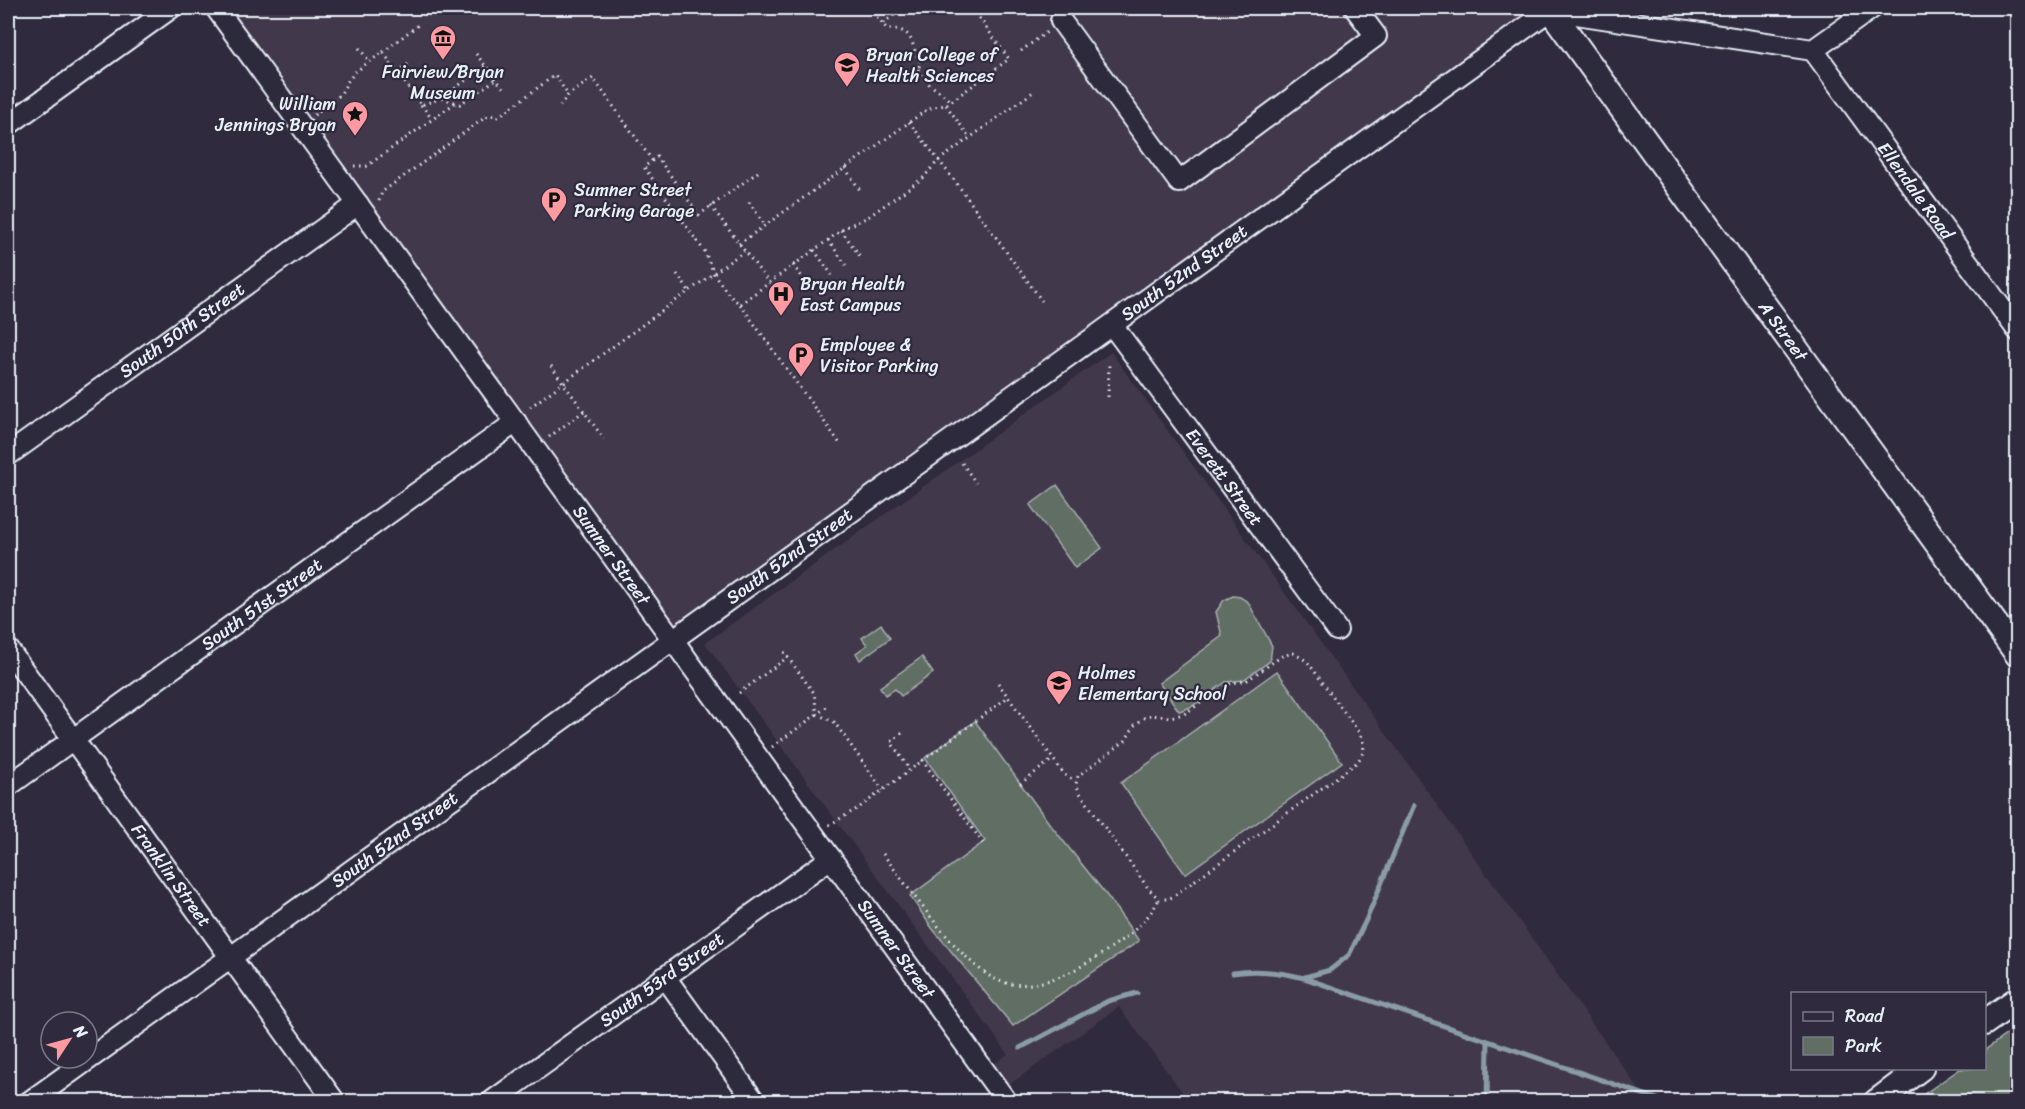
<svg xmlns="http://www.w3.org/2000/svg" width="2025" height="1109" viewBox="0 0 2025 1109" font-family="Sriracha,sans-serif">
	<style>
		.built { fill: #42374b }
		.green { fill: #606e64; stroke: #a4b0ae; stroke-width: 1.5 }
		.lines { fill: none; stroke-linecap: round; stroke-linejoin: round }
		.stream { stroke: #8a9ca8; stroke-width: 5 }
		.minor-casing { stroke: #e8f1f8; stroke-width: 24 }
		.major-casing { stroke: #e8f1f8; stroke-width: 28 }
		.path { stroke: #e8f1f8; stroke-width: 3; stroke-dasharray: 1.5 4.5; stroke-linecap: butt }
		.minor { stroke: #2f2a3d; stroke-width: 20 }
		.major { stroke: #2f2a3d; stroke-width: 24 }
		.labels { text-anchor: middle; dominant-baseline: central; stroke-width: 4.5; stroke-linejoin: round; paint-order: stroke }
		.poi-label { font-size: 18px; fill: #e8f1f8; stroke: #2f2a3d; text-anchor: start }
		.street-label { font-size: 18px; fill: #e8f1f8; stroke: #2f2a3d }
	</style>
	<rect width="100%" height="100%" fill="#2f2a3d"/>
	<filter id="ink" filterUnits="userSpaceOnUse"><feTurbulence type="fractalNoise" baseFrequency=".0167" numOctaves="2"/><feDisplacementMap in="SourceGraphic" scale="12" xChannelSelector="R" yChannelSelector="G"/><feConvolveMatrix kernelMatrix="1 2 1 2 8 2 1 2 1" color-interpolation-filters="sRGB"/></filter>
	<g filter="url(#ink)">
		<g class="built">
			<polygon points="216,8 1523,8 1533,21 673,640"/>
			<polygon points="1111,352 1411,768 1647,1101 1189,1101 1119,1007 1000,1091 985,1071 1008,1054 705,643"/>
		</g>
		<g class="green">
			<polygon points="1057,485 1102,548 1075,568 1030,505"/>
			<polygon points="1233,596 1240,597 1248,602 1272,646 1270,661 1243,680 1226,682 1191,707 1179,711 1159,683 1222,636 1216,612 1224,600"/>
			<polygon points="881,624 890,638 860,660 856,653 867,645 862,638"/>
			<polygon points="922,657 933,673 901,696 895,689 885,695 880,687"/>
			<polygon points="1277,671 1342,762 1185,874 1121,783"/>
			<polygon points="975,721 1049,823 1108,897 1139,941 1013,1026 932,928 910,896 985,841 925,758"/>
			<polygon points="2017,1027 2017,1101 1914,1101 1960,1069 1984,1068 1985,1050"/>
		</g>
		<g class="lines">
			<g class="stream">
				<path d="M1233 973C1258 969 1280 972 1304 978L1663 1101"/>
				<polyline points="1305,977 1330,970 1349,955 1367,918 1414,805"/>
				<polyline points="1020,1048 1108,1001 1137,993"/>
				<polyline points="1487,1102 1488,1042"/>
			</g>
			<g class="minor-casing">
				<g id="minor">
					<path id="s1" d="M216 8 1007 1102"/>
					<polyline points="1061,21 1179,182 1376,36 1355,8"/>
					<path id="s2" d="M1813 50 2018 331"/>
					<polyline points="8,125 171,8"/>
					<path id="s3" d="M1112 325 1337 630"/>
					<path id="s4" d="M8 455 358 204"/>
					<path id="s5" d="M8 649 335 1102"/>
					<path id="s6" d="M8 786 516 422"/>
					<polyline points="665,977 755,1102"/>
					<path id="s7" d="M29 1102 1550 10 1813 50 1872 8"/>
					<path id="s8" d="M491 1102 831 858"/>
				</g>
			</g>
			<g class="major-casing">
				<g id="major">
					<path id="s9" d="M1549 8 2018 655"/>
					<polyline points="1984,1023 2018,999"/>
					<polyline points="1876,1102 1921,1068"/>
				</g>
			</g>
			<g class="path">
				<path d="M869 8 887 29C918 28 909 48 921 62L918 69 904 80"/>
				<polyline points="1020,14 1028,8"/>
				<polyline points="883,23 904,8"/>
				<polyline points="359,48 369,61"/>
				<polyline points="1021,51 1047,32"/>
				<polyline points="383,52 418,25"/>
				<polyline points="476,54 504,89"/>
				<path d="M918 69C927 89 940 87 950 102"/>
				<polyline points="397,72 410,63"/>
				<polyline points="442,98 460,104 495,80"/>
				<polyline points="421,105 432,119"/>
				<polyline points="946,105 970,138"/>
				<polyline points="560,106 568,95 593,78 652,160"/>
				<polyline points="314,115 340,95 348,81 355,72 383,52 421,105 442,98 485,66"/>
				<polyline points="909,122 958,185 1042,301"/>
				<polyline points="354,166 367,166 455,103"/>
				<polyline points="845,168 860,190"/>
				<polyline points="758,172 699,215 657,157 644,167 705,252 714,274 730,296 740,304 841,445"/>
				<polyline points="379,201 382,192 486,117 491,115 498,117 555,75 568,95"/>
				<polyline points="749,202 765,225"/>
				<polyline points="711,206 769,283"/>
				<polyline points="841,230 860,256"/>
				<polyline points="828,240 846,265"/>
				<polyline points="739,244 925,111 934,107 946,105 1009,59 972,8"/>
				<polyline points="814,250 832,275"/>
				<polyline points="793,265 812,290"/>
				<polyline points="677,274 689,291"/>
				<polyline points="740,304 846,227 868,217 923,178 938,161 1033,92"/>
				<polyline points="551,366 604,439"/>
				<polyline points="1108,397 1109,363"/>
				<polyline points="530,407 744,251"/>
				<polyline points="549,437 584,411"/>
				<polyline points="962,463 976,483"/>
				<polyline points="784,652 814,693 817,714"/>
				<path d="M1293 653 1307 661 1358 731C1366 744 1366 753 1355 764L1172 897 1168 899H1159L1148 888 1080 793 1076 784 1078 776 1125 741 1135 725 1144 718 1151 715 1170 717 1184 714 1231 683 1246 681 1282 656Z"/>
				<polyline points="998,683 1064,774 1067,777 1076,780"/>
				<polyline points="739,693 788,657"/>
				<polyline points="817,714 834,722 883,790"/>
				<polyline points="902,733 891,742 910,770"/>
				<polyline points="772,747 828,706"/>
				<polyline points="922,760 983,843"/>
				<polyline points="1020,784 1053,759"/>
				<polyline points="829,825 860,807 1008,697"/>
				<path d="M883 854C908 887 961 964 997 980 1028 993 1066 976 1092 960 1117 944 1146 926 1159 899"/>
			</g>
			<use href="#minor" class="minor"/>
			<use href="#major" class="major"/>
		</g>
	</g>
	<defs>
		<g id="museum-pin" transform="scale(1.35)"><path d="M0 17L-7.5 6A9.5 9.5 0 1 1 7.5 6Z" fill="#ff9aa2" stroke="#2f2a3d"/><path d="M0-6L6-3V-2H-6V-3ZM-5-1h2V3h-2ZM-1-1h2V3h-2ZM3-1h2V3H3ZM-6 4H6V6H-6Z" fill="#111"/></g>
		<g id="university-pin" transform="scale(1.35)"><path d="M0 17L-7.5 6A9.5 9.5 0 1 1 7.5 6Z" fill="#ff9aa2" stroke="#2f2a3d"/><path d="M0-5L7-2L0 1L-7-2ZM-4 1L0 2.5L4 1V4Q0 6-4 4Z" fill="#111"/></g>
		<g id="sight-pin" transform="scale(1.35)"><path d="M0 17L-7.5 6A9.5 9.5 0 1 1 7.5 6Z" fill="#ff9aa2" stroke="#2f2a3d"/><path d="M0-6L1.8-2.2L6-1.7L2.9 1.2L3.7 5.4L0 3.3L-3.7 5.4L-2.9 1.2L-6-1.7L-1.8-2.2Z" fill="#111"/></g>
		<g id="parking-pin" transform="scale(1.35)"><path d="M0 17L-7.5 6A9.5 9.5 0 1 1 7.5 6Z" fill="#ff9aa2" stroke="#2f2a3d"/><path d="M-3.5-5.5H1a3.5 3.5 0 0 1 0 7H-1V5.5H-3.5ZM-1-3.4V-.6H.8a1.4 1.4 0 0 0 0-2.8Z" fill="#111"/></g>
		<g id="hospital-pin" transform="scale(1.35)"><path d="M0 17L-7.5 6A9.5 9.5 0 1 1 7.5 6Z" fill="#ff9aa2" stroke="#2f2a3d"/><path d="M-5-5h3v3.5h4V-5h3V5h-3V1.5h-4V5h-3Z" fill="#111"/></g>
		<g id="school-pin" transform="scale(1.35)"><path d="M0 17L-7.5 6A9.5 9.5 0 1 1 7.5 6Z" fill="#ff9aa2" stroke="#2f2a3d"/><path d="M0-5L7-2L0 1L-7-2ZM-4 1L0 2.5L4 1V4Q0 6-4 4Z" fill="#111"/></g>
	</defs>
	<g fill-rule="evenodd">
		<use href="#museum-pin" x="443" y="38"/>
		<use href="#university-pin" x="847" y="65"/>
		<use href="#sight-pin" x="355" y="114"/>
		<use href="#parking-pin" x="554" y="200"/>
		<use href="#hospital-pin" x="781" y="294"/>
		<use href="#parking-pin" x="801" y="355"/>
		<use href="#school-pin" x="1059" y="683"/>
	</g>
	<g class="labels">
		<g class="poi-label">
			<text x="866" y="55">Bryan College of<tspan x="866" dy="21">Health Sciences</tspan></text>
			<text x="443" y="72" text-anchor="middle">Fairview/Bryan<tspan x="443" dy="21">Museum</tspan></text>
			<text x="336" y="104" text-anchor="end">William<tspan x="336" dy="21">Jennings Bryan</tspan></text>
			<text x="574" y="190">Sumner Street<tspan x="574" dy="21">Parking Garage</tspan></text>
			<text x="800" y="284">Bryan Health<tspan x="800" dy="21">East Campus</tspan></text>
			<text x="820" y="345">Employee &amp;<tspan x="820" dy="21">Visitor Parking</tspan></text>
			<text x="1078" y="673">Holmes<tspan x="1078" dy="21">Elementary School</tspan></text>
		</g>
		<g class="street-label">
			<text stroke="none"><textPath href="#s2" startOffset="174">Ellendale Road</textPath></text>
			<text stroke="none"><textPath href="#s7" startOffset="1422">South 52nd Street</textPath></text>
			<text stroke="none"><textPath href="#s4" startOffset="214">South 50th Street</textPath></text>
			<text stroke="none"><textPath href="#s9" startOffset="399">A Street</textPath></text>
			<text stroke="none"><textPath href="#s3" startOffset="189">Everett Street</textPath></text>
			<text stroke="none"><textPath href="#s1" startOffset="675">Sumner Street</textPath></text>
			<text stroke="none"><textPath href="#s7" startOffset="936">South 52nd Street</textPath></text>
			<text stroke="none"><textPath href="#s6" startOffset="312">South 51st Street</textPath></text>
			<text stroke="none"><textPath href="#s7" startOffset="450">South 52nd Street</textPath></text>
			<text stroke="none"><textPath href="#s5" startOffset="279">Franklin Street</textPath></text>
			<text stroke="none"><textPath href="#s1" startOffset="1161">Sumner Street</textPath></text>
			<text stroke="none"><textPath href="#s8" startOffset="210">South 53rd Street</textPath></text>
		</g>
	</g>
	<rect width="2025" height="1109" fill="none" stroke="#2f2a3d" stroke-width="30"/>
	<rect x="15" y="15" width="1995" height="1079" fill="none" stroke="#e8f1f8" stroke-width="2" filter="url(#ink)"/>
	<rect x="1791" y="992" width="195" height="78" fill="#2f2a3d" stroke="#797a88" stroke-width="1.5"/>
	<rect x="1803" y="1012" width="30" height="9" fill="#2f2a3d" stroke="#797a88" stroke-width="1.5"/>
	<text x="1845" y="1022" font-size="18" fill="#e8f1f8">Road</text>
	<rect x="1803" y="1037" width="30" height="18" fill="#606e64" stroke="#797a88" stroke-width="1.5"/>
	<text x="1845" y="1052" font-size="18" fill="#e8f1f8">Park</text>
	<g transform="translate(69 1040) rotate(54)"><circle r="28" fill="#2f2a3d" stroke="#797a88" stroke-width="1.5"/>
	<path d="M0-4.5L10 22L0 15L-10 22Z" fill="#ff9aa2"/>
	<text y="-9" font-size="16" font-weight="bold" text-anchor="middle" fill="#e8f1f8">N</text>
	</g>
</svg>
